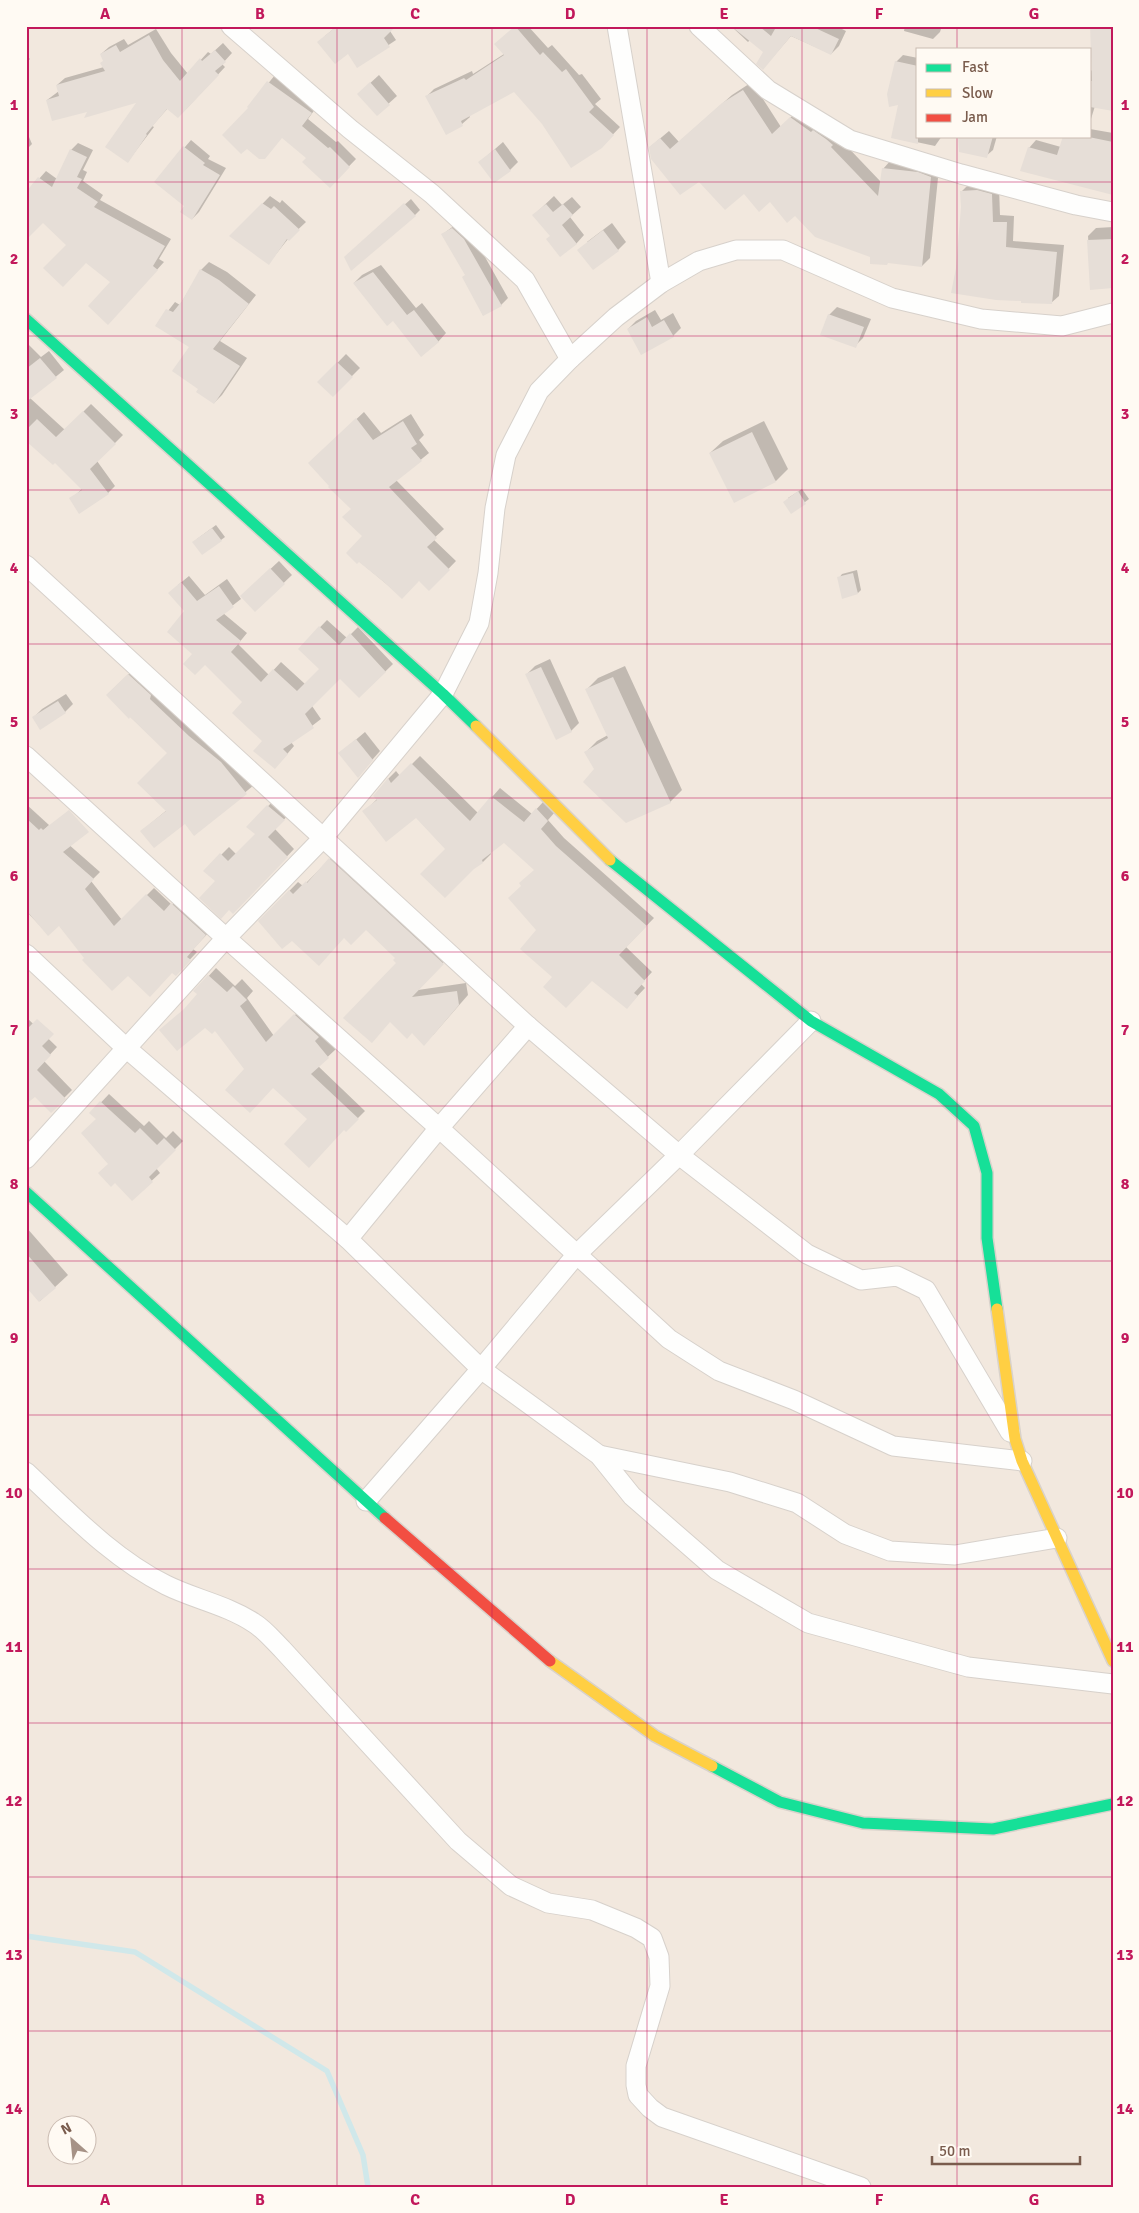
<svg xmlns="http://www.w3.org/2000/svg" width="1139" height="2213" viewBox="0 0 1139 2213" font-family="Signika,sans-serif">
	<style>
		.residential { fill: #f2e8de; fill-rule: evenodd }
		.shadow { fill: #0003 }
		.lines { fill: none; stroke-linecap: round; stroke-linejoin: round }
		.stream { stroke: #d0e8ea; stroke-width: 5.5 }
		.building { fill: #e6ded7 }
		.street-casing { stroke: #d7d1cb; stroke-width: 21 }
		.fast-casing { stroke: #d9d2cb; stroke-width: 14 }
		.slow-casing { stroke: #d9d2cb; stroke-width: 14 }
		.jam-casing { stroke: #d9d2cb; stroke-width: 14 }
		.street { stroke: #fefefd; stroke-width: 19 }
		.fast { stroke: #16e098; stroke-width: 11 }
		.slow { stroke: #ffcf43; stroke-width: 11 }
		.jam { stroke: #f24e42; stroke-width: 11 }
		.grid { fill: none; stroke: #c2185b; stroke-width: 1; stroke-opacity: 0.55 }
		.neatline { fill: none; stroke: #c2185b; stroke-width: 2 }
		.grid-label { font-size: 16px; text-anchor: middle; font-weight: bold; fill: #c2185b }
	</style>
	<rect width="100%" height="100%" fill="#f9f5f0"/>
	<path class="residential" d="M26 26H1113V2187H26ZM918 49H1090V136H918ZM58 2126H88V2156H58Z"/>
	<g class="shadow">
		<polygon points="26,26 32,26 26,32"/>
		<polygon points="337,26 394,26 390,31 396,40 357,66 349,52 325,36"/>
		<polygon points="515,26 528,26 548,48 552,45 579,75 582,74 601,99 595,104 620,127 601,147 543,123 514,91 469,115 470,117 462,124 447,133 427,96 434,89 472,71 473,74 504,54"/>
		<polygon points="731,26 836,26 846,31 839,46 831,54 791,36 772,58 750,40 748,42"/>
		<polygon points="905,26 942,26 940,32 933,39 904,31"/>
		<polygon points="156,29 171,53 188,74 208,52 211,54 223,43 232,53 222,64 225,67 186,109 168,108 152,126 154,127 128,161 139,101 90,110 47,100 59,91 57,85 65,78 104,67 104,60 101,54 109,47 124,39 128,45"/>
		<polygon points="26,55 30,59 26,63"/>
		<polygon points="903,55 918,58 918,136 942,136 935,146 893,137 900,104 896,62"/>
		<polygon points="1090,70 1093,71 1095,106 1090,122"/>
		<polygon points="275,75 318,105 308,119 336,142 338,141 356,159 330,186 308,158 249,107"/>
		<polygon points="379,75 397,96 377,114 367,86"/>
		<polygon points="752,82 781,127 799,109 839,138 881,182 883,169 891,160 939,168 930,258 922,266 871,256 770,201 700,180 650,147 669,131 679,142 732,95"/>
		<polygon points="1090,129 1113,133 1113,193 1022,170 1029,148 1036,140 1061,147 1064,136 1090,136"/>
		<polygon points="26,130 32,144 26,150"/>
		<polygon points="960,136 997,136 993,150 986,156"/>
		<polygon points="191,140 210,156 208,159 226,168 199,212 192,219 186,206 156,181"/>
		<polygon points="503,142 518,162 510,170 480,162"/>
		<polygon points="78,143 93,150 83,170 87,172 83,181 103,195 100,200 171,239 159,259 164,262 115,316 112,281 68,244 30,189 46,171 57,179 71,150"/>
		<polygon points="969,184 999,187 1000,215 1014,216 1013,241 1064,245 1059,296 1051,303 1022,300 957,268 962,207 962,191"/>
		<polygon points="270,196 280,203 282,200 306,222 288,239 269,263 231,236"/>
		<polygon points="554,196 562,205 572,197 581,207 570,217 584,235 576,244 552,236 534,215"/>
		<polygon points="411,199 420,210 415,215 351,252"/>
		<polygon points="459,222 471,232 508,298 501,305 483,315 466,275 443,234"/>
		<polygon points="612,223 626,242 618,250 587,242"/>
		<polygon points="1113,227 1113,287 1091,288 1088,236 1096,228"/>
		<polygon points="209,262 227,272 256,295 220,341 247,358 222,395 214,403 200,389 191,346 157,325 175,302 180,305 201,270"/>
		<polygon points="381,265 416,308 422,303 446,333 438,342 393,319 354,283 362,275"/>
		<polygon points="837,307 871,319 863,338 855,346 829,315"/>
		<polygon points="655,310 661,320 673,313 681,328 673,336 628,329 636,321"/>
		<polygon points="26,342 41,357 49,351 64,370 30,398 65,430 91,404 123,435 97,461 115,486 108,493 71,499 83,488 26,435"/>
		<polygon points="346,354 360,368 333,395 319,382"/>
		<polygon points="364,412 381,433 411,414 424,435 419,440 429,453 396,480 444,529 433,539 456,561 429,589 419,580 402,597 359,561 364,536 352,508 317,456"/>
		<polygon points="764,421 788,469 776,481 710,453 723,441"/>
		<polygon points="802,489 809,499 792,512 788,498"/>
		<polygon points="216,525 225,537 221,540 197,539"/>
		<polygon points="279,561 292,575 255,610 250,588"/>
		<polygon points="857,570 861,590 858,593 839,578 842,574"/>
		<polygon points="189,576 205,595 227,579 241,599 223,613 247,633 238,644 269,675 281,662 305,684 321,669 299,649 327,620 347,638 358,627 393,664 359,697 341,677 312,706 321,719 291,742 294,746 282,760 264,741 244,702 194,653 186,611 178,585"/>
		<polygon points="550,659 579,723 571,731 527,674 535,666"/>
		<polygon points="625,666 682,790 670,802 626,822 586,752 597,741 608,735 587,689 598,678"/>
		<polygon points="136,667 254,785 195,834 185,822 150,824 167,810 169,753 107,695"/>
		<polygon points="66,694 73,704 65,712 34,717 42,709"/>
		<polygon points="365,732 380,751 358,776 340,753"/>
		<polygon points="420,756 478,813 500,788 532,814 544,801 555,812 548,820 564,838 654,918 626,947 652,972 641,984 645,988 627,1007 592,979 553,977 523,886 536,869 504,841 490,852 491,854 483,862 446,849 416,817 364,812 377,799 388,779 396,771 400,776"/>
		<polygon points="275,799 291,812 275,829 294,849 233,913 216,881 205,871 229,847 236,854 256,834 248,827"/>
		<polygon points="26,804 49,825 42,832 26,838"/>
		<polygon points="67,843 100,872 91,881 122,920 154,888 172,905 179,897 213,928 193,949 197,952 183,967 173,971 128,974 86,958 59,925 48,934 26,911 26,882"/>
		<polygon points="338,851 451,954 418,990 466,983 468,995 433,1035 412,1032 397,958 366,929 345,937 292,939 260,921 298,882 303,886"/>
		<polygon points="216,968 235,986 242,979 253,991 247,998 274,1036 303,1007 336,1049 318,1066 365,1111 346,1130 309,1119 273,1087 245,1069 215,1029 190,1004 199,994 195,991"/>
		<polygon points="26,1017 57,1047 44,1061 72,1090 51,1111 35,1095 26,1103"/>
		<polygon points="109,1094 144,1126 149,1121 166,1138 173,1131 183,1141 156,1168 160,1173 132,1199 110,1163 97,1119 91,1113"/>
		<polygon points="26,1227 68,1275 40,1301 26,1285"/>
	</g>
	<g class="lines">
		<polyline class="stream" points="26,1936 135,1952 327,2071 363,2155 368,2187"/>
	</g>
	<g class="building">
		<polygon points="337,26 396,26 384,38 390,47 357,68 348,54 335,64 317,42"/>
		<polygon points="515,26 540,55 543,52 562,72 566,69 594,107 589,112 614,135 602,148 571,168 542,124 514,92 461,121 463,126 446,135 425,96 464,78 466,80 504,55 494,44"/>
		<polygon points="731,26 759,26 771,36 775,29 769,26 811,26 839,39 831,55 791,36 763,70 756,64 763,52"/>
		<polygon points="1090,26 1113,26 1113,111 1090,107 1090,81 1092,81"/>
		<polygon points="149,35 163,60 180,81 200,58 202,61 215,50 226,62 215,71 219,75 178,118 167,109 146,134 147,135 128,163 105,147 136,103 84,118 87,112 52,121 46,100 59,96 56,85 105,71 100,63 103,61 100,54 116,45 120,52"/>
		<polygon points="895,61 918,66 918,144 891,138 898,105 889,107 887,94"/>
		<polygon points="267,81 312,113 302,126 328,148 330,147 350,167 330,188 302,162 306,158 282,138 265,159 259,159 247,149 241,154 222,135 248,108 247,107"/>
		<polygon points="370,82 390,105 377,116 357,94"/>
		<polygon points="743,90 772,134 790,117 811,132 813,130 826,139 833,145 831,147 878,196 882,168 918,172 931,177 922,267 888,263 887,265 870,264 870,257 815,237 795,216 787,223 770,202 759,212 744,194 725,210 699,182 680,195 651,159 649,147 660,138 670,149 722,103"/>
		<polygon points="958,136 993,136 987,158 959,152"/>
		<polygon points="1063,136 1084,136 1113,142 1113,195 1020,171 1028,147 1057,155"/>
		<polygon points="183,146 205,163 203,165 220,175 192,220 180,212 184,206 154,182"/>
		<polygon points="70,149 87,157 77,177 82,179 77,188 98,202 94,207 165,246 153,266 158,270 108,325 88,306 110,282 86,263 63,287 43,268 66,245 43,223 26,240 26,192 38,177 52,187"/>
		<polygon points="495,149 511,171 494,183 478,162"/>
		<polygon points="977,190 992,194 993,222 1007,222 1006,247 1057,252 1052,304 1021,303 1021,301 996,300 951,293 956,268 961,207 960,191"/>
		<polygon points="262,203 271,209 274,206 300,230 289,241 287,239 269,265 229,236"/>
		<polygon points="404,203 416,216 351,271 344,257"/>
		<polygon points="546,204 553,212 563,204 573,215 562,225 577,244 560,257 546,239 550,236 532,215"/>
		<polygon points="452,228 464,239 502,306 483,316 462,277 465,275 441,234"/>
		<polygon points="603,230 619,251 593,270 577,250"/>
		<polygon points="1113,239 1113,288 1090,290 1087,240"/>
		<polygon points="200,269 219,280 249,304 213,349 240,366 214,404 196,392 198,389 172,371 189,347 155,326 166,309 173,312 182,301"/>
		<polygon points="373,272 407,315 414,310 439,342 421,357 393,321 387,326 353,283"/>
		<polygon points="828,314 864,327 856,348 820,335"/>
		<polygon points="647,317 652,327 664,320 674,337 641,355 627,329"/>
		<polygon points="40,358 57,378 26,402 26,369"/>
		<polygon points="337,362 353,377 333,397 317,382"/>
		<polygon points="83,411 116,444 90,469 109,494 79,514 69,498 82,490 55,463 53,465 26,441 26,430 37,419 56,437"/>
		<polygon points="356,418 373,440 403,421 417,444 411,448 422,461 389,487 437,538 427,547 450,570 429,591 419,581 402,599 385,583 359,562 357,564 346,553 362,536 342,517 351,509 328,487 329,486 308,463"/>
		<polygon points="752,432 776,482 734,503 709,453"/>
		<polygon points="798,491 806,504 791,514 783,502"/>
		<polygon points="212,528 222,541 202,555 192,542"/>
		<polygon points="270,568 285,584 255,612 240,596"/>
		<polygon points="853,573 858,594 842,599 837,577"/>
		<polygon points="181,582 197,601 219,586 234,607 216,620 241,641 231,652 261,682 273,669 297,691 319,669 298,649 319,626 339,645 350,633 386,672 359,698 340,679 305,714 314,728 283,749 288,754 275,769 253,751 262,741 232,713 242,702 205,665 195,675 183,664 192,654 167,632 184,611 168,593"/>
		<polygon points="541,667 572,732 556,740 525,674"/>
		<polygon points="128,674 151,695 150,699 189,736 221,762 247,794 194,836 185,824 154,848 140,831 166,811 137,783 167,753 130,717 129,719 106,695"/>
		<polygon points="613,677 671,803 626,823 583,782 594,769 584,752 608,738 585,689"/>
		<polygon points="58,701 66,713 40,730 32,717"/>
		<polygon points="356,739 373,760 358,778 338,753"/>
		<polygon points="411,763 470,821 491,796 524,822 536,808 548,821 541,829 556,846 647,926 619,955 645,981 634,993 638,996 627,1009 592,981 566,1008 543,987 552,977 520,949 536,930 508,898 521,886 519,883 534,870 504,843 482,860 483,863 474,869 445,898 420,874 445,849 416,818 386,842 362,811 377,800 373,796 388,778 391,783"/>
		<polygon points="267,805 285,820 268,837 288,857 233,914 229,910 221,919 199,898 215,881 203,871 220,853 228,861 255,834 246,827"/>
		<polygon points="69,810 89,832 63,852 94,879 85,889 114,926 146,894 164,911 171,903 206,935 187,957 191,960 176,976 172,973 150,997 128,976 112,991 82,960 84,958 59,926 48,936 26,910 26,818 39,830 41,828 43,830"/>
		<polygon points="329,858 444,964 412,997 457,991 459,1005 424,1046 412,1033 407,1039 390,1022 372,1043 343,1018 396,963 393,960 395,958 366,930 351,945 344,938 319,966 292,941 282,949 258,921 289,890 293,894 306,881 307,883"/>
		<polygon points="208,975 227,992 233,986 247,1000 240,1006 266,1042 294,1014 319,1037 315,1041 329,1058 311,1074 359,1119 346,1132 344,1130 309,1168 284,1144 307,1119 273,1088 250,1113 225,1090 244,1069 215,1031 212,1034 205,1028 177,1051 159,1030 184,1009 197,994 193,991"/>
		<polygon points="37,1019 54,1034 42,1046 51,1055 37,1070 66,1099 51,1113 35,1097 26,1104 26,1030"/>
		<polygon points="100,1101 135,1133 140,1128 157,1145 164,1138 176,1150 149,1177 153,1182 132,1201 115,1183 111,1187 98,1173 108,1164 81,1133 96,1119 89,1113"/>
		<polygon points="26,1253 56,1288 39,1302 26,1287"/>
	</g>
	<g class="lines">
		<g class="street-casing">
			<g id="street">
				<polyline points="231,26 350,129 432,194 525,280 570,359"/>
				<polyline points="617,26 661,283"/>
				<polyline points="699,26 768,90 850,140 961,174 1076,205 1113,212"/>
				<polyline points="26,565 528,1026 679,1155 807,1254 861,1280 897,1276 926,1290 1010,1432"/>
				<polyline points="26,756 226,938 439,1128 669,1339 719,1371 794,1400 893,1446 1022,1461"/>
				<polyline points="26,954 125,1047 348,1239 481,1369 599,1455 632,1496 717,1570 808,1623 968,1667 1113,1684"/>
				<polyline points="26,1159 226,938 323,838 443,694 479,623 488,573 495,508 506,455 539,391 570,359 616,317 661,283 699,261 736,250 783,250 892,298 981,319 1062,326 1113,313"/>
				<polyline points="348,1239 439,1128 528,1026"/>
				<polyline points="599,1455 730,1482 797,1503 845,1534 890,1551 955,1555 1057,1538"/>
				<path d="M26 1472C70 1513 112 1558 166 1585 194 1599 227 1605 254 1623 264 1629 273 1640 282 1649L458 1841 511 1886 548 1903 592 1910 636 1928 652 1938 659 1957 660 1986 636 2066V2085L638 2095 650 2108 662 2117 861 2187"/>
				<polyline points="366,1501 481,1369 577,1254 679,1155 811,1021"/>
			</g>
		</g>
		<g class="fast-casing">
			<g id="fast">
				<polyline points="26,319 443,694 476,726"/>
				<polyline points="610,860 811,1021 939,1094 974,1126 987,1173 987,1238 997,1309"/>
				<polyline points="26,1192 385,1518"/>
				<polyline points="712,1766 780,1802 863,1823 993,1829 1113,1804"/>
			</g>
		</g>
		<g class="slow-casing">
			<g id="slow">
				<polyline points="476,726 610,860"/>
				<polyline points="997,1309 1015,1439 1022,1461 1113,1661"/>
				<polyline points="550,1661 655,1736 712,1766"/>
			</g>
		</g>
		<g class="jam-casing">
			<polyline id="jam" points="385,1518 550,1661"/>
		</g>
		<use href="#street" class="street"/>
		<use href="#fast" class="fast"/>
		<use href="#slow" class="slow"/>
		<use href="#jam" class="jam"/>
	</g>
	<path class="grid" d="M182 26V2187M337 26V2187M492 26V2187M647 26V2187M802 26V2187M957 26V49M957 136V2187M26 182H1113M26 336H1113M26 490H1113M26 644H1113M26 798H1113M26 952H1113M26 1106H1113M26 1261H1113M26 1415H1113M26 1569H1113M26 1723H1113M26 1877H1113M26 2031H1113"/>
	<rect width="1139" height="2213" fill="none" stroke="#fffaf3" stroke-width="55"/>
	<rect x="916" y="48" width="175" height="90" fill="#fffaf3" stroke="#cabbb1"/>
	<rect x="926" y="64" width="25" height="8" fill="#16e098" stroke="#cabbb1"/>
	<text x="962" y="72" font-size="15" fill="#7a5c4d">Fast</text>
	<rect x="926" y="89" width="25" height="8" fill="#ffcf43" stroke="#cabbb1"/>
	<text x="962" y="98" font-size="15" fill="#7a5c4d">Slow</text>
	<rect x="926" y="114" width="25" height="8" fill="#f24e42" stroke="#cabbb1"/>
	<text x="962" y="122" font-size="15" fill="#7a5c4d">Jam</text>
	<g transform="translate(72 2140) rotate(333)"><circle r="24" fill="#fffaf3" stroke="#cabbb1"/>
	<path d="M0-4L9 19L0 12L-9 19Z" fill="#a69286"/>
	<text y="-8" font-size="14" font-weight="bold" text-anchor="middle" fill="#7a5c4d">N</text>
	</g>
	<path d="M932 2156v8h148v-8" fill="none" stroke="#7a5c4d" stroke-width="2.5"/>
	<text x="939" y="2156" font-size="15" fill="#7a5c4d" stroke="#fffaf3" stroke-width="4" paint-order="stroke">50 m</text>
	<rect x="28" y="28" width="1084" height="2158" class="neatline"/>
	<g class="grid-label">
		<text x="105" y="19">A</text>
		<text x="260" y="19">B</text>
		<text x="415" y="19">C</text>
		<text x="570" y="19">D</text>
		<text x="724" y="19">E</text>
		<text x="879" y="19">F</text>
		<text x="1034" y="19">G</text>
		<text x="14" y="110">1</text>
		<text x="1125" y="110">1</text>
		<text x="14" y="264">2</text>
		<text x="1125" y="264">2</text>
		<text x="14" y="419">3</text>
		<text x="1125" y="419">3</text>
		<text x="14" y="573">4</text>
		<text x="1125" y="573">4</text>
		<text x="14" y="727">5</text>
		<text x="1125" y="727">5</text>
		<text x="14" y="881">6</text>
		<text x="1125" y="881">6</text>
		<text x="14" y="1035">7</text>
		<text x="1125" y="1035">7</text>
		<text x="14" y="1189">8</text>
		<text x="1125" y="1189">8</text>
		<text x="14" y="1343">9</text>
		<text x="1125" y="1343">9</text>
		<text x="14" y="1498">10</text>
		<text x="1125" y="1498">10</text>
		<text x="14" y="1652">11</text>
		<text x="1125" y="1652">11</text>
		<text x="14" y="1806">12</text>
		<text x="1125" y="1806">12</text>
		<text x="14" y="1960">13</text>
		<text x="1125" y="1960">13</text>
		<text x="14" y="2114">14</text>
		<text x="1125" y="2114">14</text>
		<text x="105" y="2205">A</text>
		<text x="260" y="2205">B</text>
		<text x="415" y="2205">C</text>
		<text x="570" y="2205">D</text>
		<text x="724" y="2205">E</text>
		<text x="879" y="2205">F</text>
		<text x="1034" y="2205">G</text>
	</g>
</svg>
